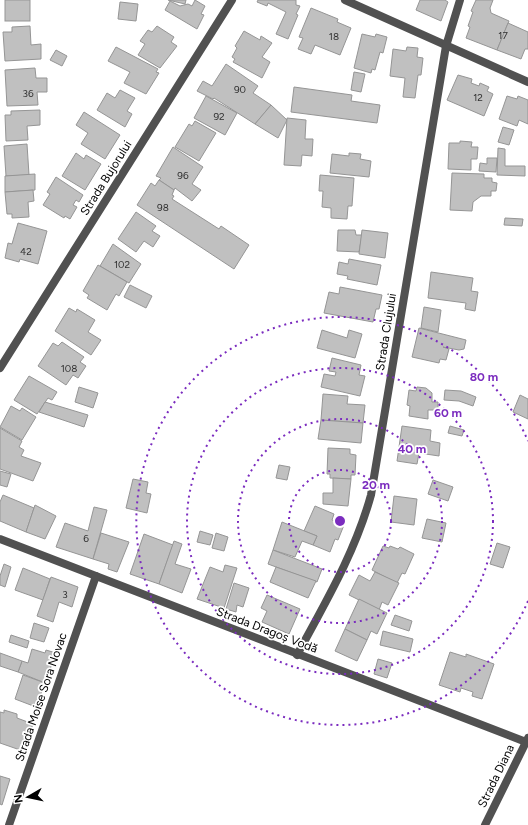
<svg xmlns="http://www.w3.org/2000/svg" width="528" height="825" viewBox="0 0 528 825" font-family="Figtree,sans-serif">
	<style>
		.building { fill: #c0c0c0; stroke: #959595 }
		.lines { fill: none; stroke-linecap: round; stroke-linejoin: round }
		.minor { stroke: #515151; stroke-width: 8 }
		.tertiary { stroke: #515151; stroke-width: 8 }
		.ring { fill: none; stroke: #7b2cbf; stroke-width: 2; stroke-dasharray: 2 4 }
		.labels { text-anchor: middle; dominant-baseline: central; stroke-width: 3.5; stroke-linejoin: round; paint-order: stroke }
		.number-label { font-size: 10px; fill: #303030 }
		.street-label { font-size: 12px; fill: #000; stroke: #fff }
		.centre { fill: #7b2cbf; stroke: #fff; stroke-width: 2 }
		.ring-label { font-size: 12px; text-anchor: middle; font-weight: bold; fill: #7b2cbf; stroke: #fff; stroke-width: 3.5; stroke-linejoin: round; paint-order: stroke }
	</style>
	<rect width="100%" height="100%" fill="#fff"/>
	<g class="building">
		<rect x="5" y="0" width="25" height="21"/>
		<polygon points="168,0 186,0 185,4"/>
		<polygon points="195,0 205,6 201,14 204,15 197,29 165,10 170,1 180,6 188,4 192,6"/>
		<polygon points="258,0 296,0 296,5 300,6 296,14 298,15 288,39 276,34 286,12 268,3 267,6 257,2"/>
		<polygon points="420,0 445,0 448,2 441,21 416,10"/>
		<polygon points="476,0 493,0 490,8 491,13 509,21 497,50 466,38 470,27 468,26 473,12 471,11"/>
		<polygon points="120,2 138,4 136,21 118,19"/>
		<polygon points="311,8 338,19 337,22 351,28 340,55 315,45 311,54 298,49 303,38 299,37"/>
		<polygon points="508,23 528,32 528,49 525,49 521,59 497,50"/>
		<polygon points="30,26 31,45 41,44 41,59 5,61 3,32 12,32 12,27"/>
		<polygon points="157,26 174,37 171,42 177,46 160,68 138,55 145,44 140,41 148,30 152,32"/>
		<polygon points="244,31 260,40 261,36 272,43 262,57 270,62 262,78 233,62 235,59 232,57 237,48 235,46"/>
		<polygon points="362,34 375,37 376,34 387,37 383,53 380,52 375,70 372,69 371,73 354,68"/>
		<polygon points="116,47 158,69 156,72 159,73 146,94 124,83 130,72 108,61"/>
		<polygon points="407,47 418,48 417,57 423,58 421,75 418,75 415,98 403,97 405,78 390,76 393,49 406,51"/>
		<polygon points="56,50 67,56 62,66 50,60"/>
		<polygon points="226,64 258,86 253,93 271,105 255,124 214,98 213,99 197,91 203,81 212,86"/>
		<polygon points="35,68 36,78 47,78 47,92 37,92 38,105 7,106 5,70"/>
		<polygon points="354,72 365,74 361,92 351,90"/>
		<polygon points="458,75 472,79 471,83 479,86 480,83 489,87 487,91 493,94 484,116 447,100"/>
		<polygon points="294,87 352,95 351,101 380,105 377,123 291,112"/>
		<polygon points="120,90 135,98 127,111 132,114 125,127 97,110 107,93 115,98"/>
		<polygon points="206,96 237,113 225,135 194,118"/>
		<polygon points="507,96 517,99 518,96 528,100 528,124 519,120 517,126 499,119"/>
		<polygon points="271,105 287,120 278,138 255,124"/>
		<polygon points="40,110 40,125 27,126 28,140 6,141 5,115 11,115 11,111"/>
		<polygon points="84,112 120,135 105,159 81,144 88,133 76,125"/>
		<polygon points="287,118 306,120 305,139 313,139 312,156 302,155 301,166 284,165"/>
		<polygon points="195,121 216,133 199,161 175,147 189,124 192,126"/>
		<polygon points="503,127 514,130 509,145 498,142"/>
		<polygon points="460,141 472,142 471,147 478,147 477,159 471,159 471,170 448,169 449,143 460,143"/>
		<polygon points="27,144 29,175 6,176 4,146"/>
		<polygon points="173,147 203,167 192,184 201,190 192,201 175,188 174,190 159,180 161,178 156,176"/>
		<polygon points="498,148 505,149 505,166 525,166 525,176 497,175"/>
		<polygon points="76,153 84,159 86,155 101,164 85,190 62,176"/>
		<polygon points="349,153 361,154 360,159 371,161 369,177 330,173 332,154 349,156"/>
		<polygon points="487,158 497,158 496,172 479,171 480,163 487,164"/>
		<polygon points="452,173 484,174 484,178 492,178 492,182 497,183 496,191 491,191 491,196 481,196 473,202 472,211 450,210"/>
		<polygon points="35,174 35,190 5,192 5,176"/>
		<polygon points="320,175 354,178 352,206 348,206 347,219 331,218 331,208 322,207 323,191 319,191"/>
		<polygon points="56,177 83,195 79,202 76,200 73,205 77,207 70,219 65,216 64,218 43,205 50,194 47,192"/>
		<polygon points="159,180 174,190 172,195 174,196 172,199 219,229 221,226 249,245 234,269 137,205 151,183 155,186"/>
		<polygon points="33,190 34,201 28,202 29,217 12,218 12,214 7,214 5,192"/>
		<polygon points="136,212 156,226 152,231 160,236 153,247 144,241 136,252 118,239"/>
		<polygon points="505,218 523,219 522,226 504,225"/>
		<polygon points="18,223 47,231 38,264 20,259 19,262 5,258 8,243 12,244"/>
		<polygon points="338,230 355,230 356,235 362,235 359,252 337,251"/>
		<polygon points="362,230 388,233 385,258 359,254"/>
		<polygon points="113,244 141,264 129,283 100,266"/>
		<polygon points="349,259 381,265 377,285 347,279 348,276 337,274 339,262 348,264"/>
		<polygon points="98,265 127,282 119,296 116,294 107,310 87,298 89,295 83,291"/>
		<polygon points="431,272 473,278 471,291 478,292 475,311 465,309 466,303 428,298"/>
		<polygon points="130,285 152,296 146,308 124,297"/>
		<polygon points="340,287 382,295 379,309 376,309 373,322 324,313 329,292 339,294"/>
		<polygon points="424,307 441,310 438,332 421,328"/>
		<polygon points="69,308 76,312 77,309 95,320 88,332 101,340 91,355 55,331"/>
		<polygon points="419,328 466,340 464,349 459,350 443,347 449,349 446,360 440,359 439,363 412,357"/>
		<polygon points="322,330 347,338 349,330 362,334 355,358 317,348"/>
		<polygon points="62,342 84,357 80,362 86,366 78,378 73,375 66,385 38,366 53,343 58,346"/>
		<polygon points="332,358 361,365 359,375 365,376 360,396 321,387 324,374 335,376 336,372 329,371"/>
		<polygon points="29,376 57,392 52,400 48,398 37,414 14,400"/>
		<polygon points="79,387 98,393 93,408 75,402"/>
		<polygon points="417,387 426,388 432,393 432,402 438,402 438,410 428,410 428,419 409,416 410,406 407,405 409,390 416,391"/>
		<polygon points="445,390 461,391 476,397 473,406 459,401 444,400"/>
		<polygon points="323,394 348,396 347,404 365,405 363,423 321,420"/>
		<polygon points="520,395 528,399 528,419 513,412"/>
		<polygon points="45,402 88,415 84,427 39,412"/>
		<polygon points="11,406 20,411 22,408 36,417 22,440 0,427"/>
		<polygon points="321,420 363,423 361,443 318,439"/>
		<polygon points="402,426 431,430 430,441 440,443 439,456 419,453 417,464 397,461"/>
		<polygon points="450,426 464,430 462,436 448,433"/>
		<polygon points="0,428 22,441 19,447 24,450 21,456 41,463 33,481 0,469"/>
		<polygon points="328,448 350,449 350,454 356,455 355,475 351,475 351,479 330,478 330,474 327,474"/>
		<polygon points="279,465 290,467 287,480 276,478"/>
		<polygon points="0,471 11,474 7,487 0,485"/>
		<polygon points="333,478 351,479 348,506 323,504 323,493 333,493"/>
		<polygon points="133,479 148,482 146,493 151,494 147,513 126,508"/>
		<polygon points="433,480 453,487 448,501 428,494"/>
		<polygon points="3,495 34,508 26,532 0,521 0,502"/>
		<polygon points="394,496 417,499 414,525 391,522"/>
		<polygon points="35,505 56,516 45,539 26,532"/>
		<polygon points="315,506 334,514 332,520 344,525 338,540 335,539 330,552 313,545 317,536 304,531"/>
		<polygon points="94,507 107,510 93,559 56,547 65,523 88,531"/>
		<polygon points="427,519 446,523 442,542 422,538"/>
		<polygon points="282,522 317,536 313,545 302,541 295,557 273,550"/>
		<polygon points="200,531 213,535 210,545 197,542"/>
		<polygon points="101,533 129,542 117,572 108,569 109,564 93,559"/>
		<polygon points="216,533 228,537 224,551 212,548"/>
		<polygon points="144,534 173,545 159,584 130,574"/>
		<polygon points="174,541 182,544 175,564 191,569 182,593 159,584"/>
		<polygon points="497,543 510,547 503,568 490,564"/>
		<polygon points="383,546 389,548 390,546 398,549 400,547 414,554 405,574 402,573 397,583 372,570"/>
		<polygon points="273,550 322,569 317,582 268,564"/>
		<polygon points="4,564 11,567 5,587 0,585 0,576"/>
		<polygon points="225,565 237,568 224,608 197,599 210,567 223,572"/>
		<polygon points="276,567 316,581 308,598 270,582"/>
		<polygon points="23,568 50,579 43,600 15,590"/>
		<polygon points="375,572 399,583 388,605 382,602 379,610 349,595 359,575 370,581"/>
		<polygon points="51,577 78,587 72,607 59,602 53,622 37,616"/>
		<polygon points="234,583 249,588 243,607 237,605 236,612 226,609"/>
		<polygon points="267,595 300,609 289,634 262,622 267,611 261,608"/>
		<polygon points="359,599 387,613 377,634 371,631 367,640 345,629"/>
		<polygon points="395,615 412,621 409,631 391,625"/>
		<polygon points="34,623 49,628 44,642 30,638"/>
		<polygon points="345,629 367,640 357,661 335,651"/>
		<polygon points="383,631 413,639 410,652 380,645"/>
		<polygon points="11,635 29,641 27,648 9,642"/>
		<polygon points="32,649 45,653 46,650 56,653 45,683 18,672 22,661 28,663"/>
		<polygon points="450,652 466,657 466,654 494,664 482,699 472,696 473,692 461,688 460,692 439,685"/>
		<polygon points="0,653 22,661 18,672 0,666"/>
		<polygon points="378,659 392,663 387,678 374,674"/>
		<polygon points="23,675 45,683 36,707 15,699"/>
		<polygon points="4,710 17,714 17,718 33,724 23,751 0,743 0,712 4,713"/>
		<polygon points="0,776 10,779 2,805 0,804"/>
	</g>
	<g class="lines">
		<g class="minor">
			<polyline points="345,0 528,82"/>
			<polyline points="0,539 526,742"/>
			<path d="M297 655C325 603 355 553 371 495L446 46 460 0"/>
			<polyline points="9,825 96,576"/>
			<polyline points="485,825 528,738"/>
		</g>
		<polyline class="tertiary" points="0,368 232,0"/>
	</g>
	<g class="ring">
		<circle cx="340" cy="521" r="51"/>
		<circle cx="340" cy="521" r="102"/>
		<circle cx="340" cy="521" r="153"/>
		<path d="M528 601A204 204 0 1 1 528 441"/>
	</g>
	<g class="labels">
		<g class="number-label">
			<text x="503" y="35">17</text>
			<text x="334" y="36">18</text>
			<text x="240" y="89">90</text>
			<text x="28" y="93">36</text>
			<text x="478" y="97">12</text>
			<text x="219" y="116">92</text>
			<text x="183" y="175">96</text>
			<text x="163" y="207">98</text>
			<text x="26" y="251">42</text>
			<text x="122" y="264">102</text>
			<text x="69" y="368">108</text>
			<text x="86" y="538">6</text>
			<text x="65" y="594">3</text>
		</g>
		<g class="street-label">
			<text transform="translate(106 178) rotate(-58)">Strada Bujorului</text>
			<text transform="translate(386 332) rotate(-81)">Strada Clujului</text>
			<text transform="translate(267 630) rotate(21)">Strada Dragoș Vodă</text>
			<text transform="translate(41 697) rotate(-71)">Strada Moise Sora Novac</text>
			<text transform="translate(496 776) rotate(-64)">Strada Diana</text>
		</g>
	</g>
	<circle cx="340" cy="521" r="6" class="centre"/>
	<g class="ring-label">
		<text x="484" y="381">80 m</text>
		<text x="448" y="417">60 m</text>
		<text x="412" y="453">40 m</text>
		<text x="376" y="489">20 m</text>
	</g>
	<g transform="translate(28 797) rotate(261)" stroke="#ffffff" stroke-width="3" paint-order="stroke">
	<path d="M0-3L7 15L0 10L-7 15Z" fill="#000000"/>
	<text y="-6" font-size="11" font-weight="bold" text-anchor="middle" fill="#000000">N</text>
	</g>
</svg>
